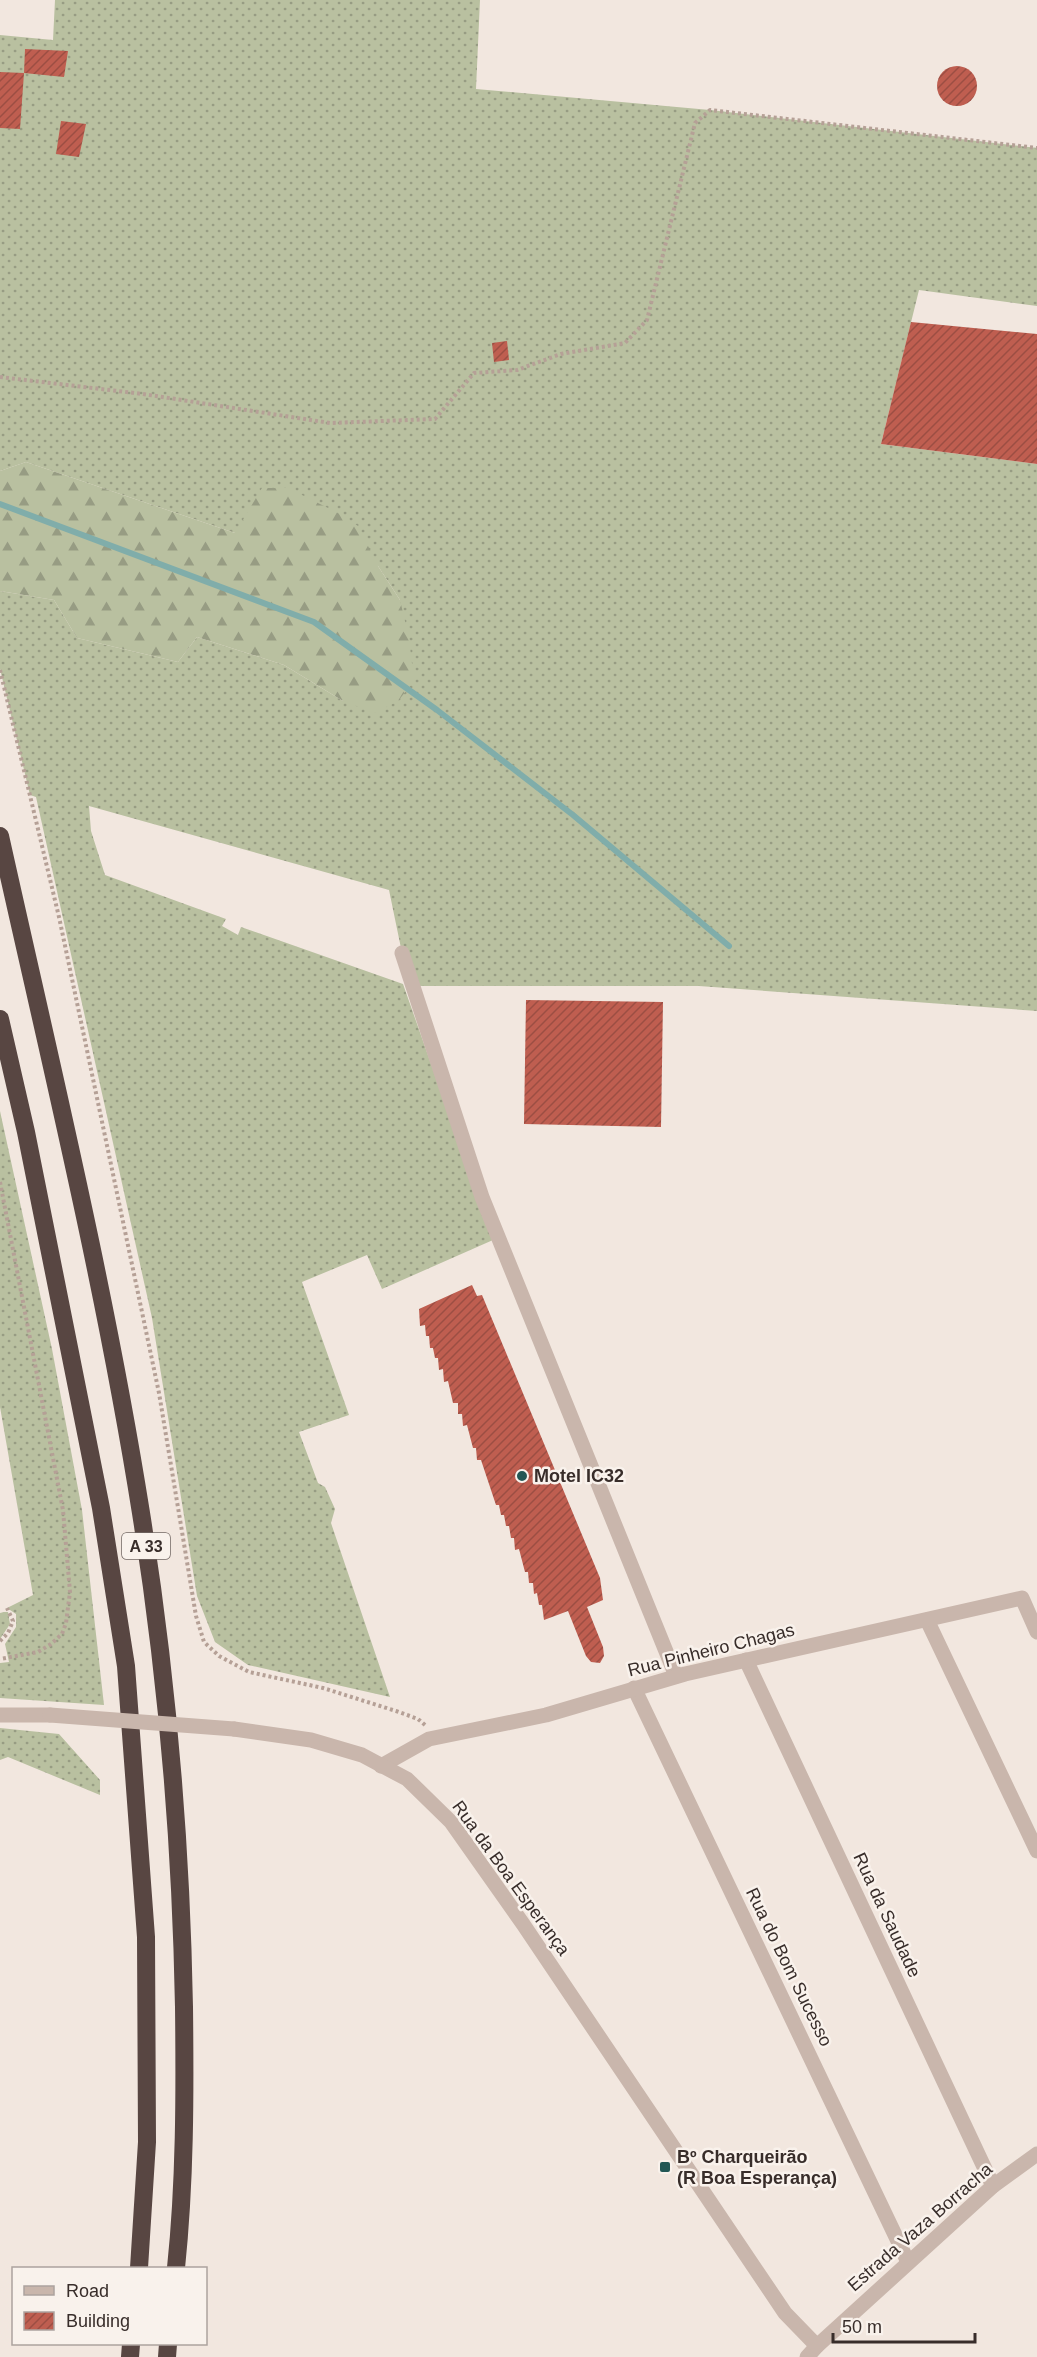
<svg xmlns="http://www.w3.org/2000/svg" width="1037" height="2357" viewBox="0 0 1037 2357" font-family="Arial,sans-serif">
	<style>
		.grass { fill: url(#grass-dots) }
		.forest { fill: url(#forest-firs) }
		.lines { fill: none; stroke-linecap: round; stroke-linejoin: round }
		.stream { stroke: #80adaa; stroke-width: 6 }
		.building { fill: url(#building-hatch) }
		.path { stroke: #b5a096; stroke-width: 4; stroke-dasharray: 3 3; stroke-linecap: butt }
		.minor { stroke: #c9b6ac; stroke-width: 15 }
		.tertiary { stroke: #c9b6ac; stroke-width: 15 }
		.motorway { stroke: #584642; stroke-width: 18 }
		.tertiary-bridge { stroke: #c9b6ac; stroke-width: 15 }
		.poi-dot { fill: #225755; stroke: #f9f2ec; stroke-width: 2 }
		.labels { text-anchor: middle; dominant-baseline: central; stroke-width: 5; stroke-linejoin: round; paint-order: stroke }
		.shield { fill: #f9f2ec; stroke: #726864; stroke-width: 1.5 }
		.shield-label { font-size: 16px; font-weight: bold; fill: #382d2a }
		.poi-label { font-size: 18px; font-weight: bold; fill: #382d2a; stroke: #f9f2ec; text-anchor: start }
		.street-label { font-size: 18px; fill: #382d2a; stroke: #f9f2ec }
	</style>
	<defs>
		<pattern id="grass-dots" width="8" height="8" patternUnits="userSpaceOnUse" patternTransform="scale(1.5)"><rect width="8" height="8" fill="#b9c0a0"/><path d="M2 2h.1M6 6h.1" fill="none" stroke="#979c83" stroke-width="1.8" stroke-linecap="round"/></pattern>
		<pattern id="forest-firs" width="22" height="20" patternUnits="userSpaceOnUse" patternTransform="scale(1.5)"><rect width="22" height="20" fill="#b9c0a0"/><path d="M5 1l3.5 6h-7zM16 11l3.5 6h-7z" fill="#979c83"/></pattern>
		<pattern id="building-hatch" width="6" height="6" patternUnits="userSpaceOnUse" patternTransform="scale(1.5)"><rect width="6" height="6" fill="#bf5e50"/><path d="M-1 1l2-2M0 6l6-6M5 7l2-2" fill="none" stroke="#9c4e43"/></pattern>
	</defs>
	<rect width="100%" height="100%" fill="#f2e7df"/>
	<g class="grass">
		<polygon points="55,0 480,0 476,89 710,110 1037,148 1037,306 919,290 881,444 1037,464 1037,1011 699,986 413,986 402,953 389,890 89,806 91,831 105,875 226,919 222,926 238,935 241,927 403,984 493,1240 382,1289 367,1255 302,1282 349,1415 299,1432 318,1483 325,1487 335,1509 331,1523 390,1697 248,1665 215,1642 197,1596 152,1318 36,797 30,795 0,669 0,591 54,600 77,638 178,662 197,637 284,665 343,701 400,600 378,566 235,533 26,462 0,471 0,35 53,40"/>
		<polygon points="0,1111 52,1349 82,1510 104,1705 0,1698 0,1663 9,1662 5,1644 16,1627 16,1614 7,1608 33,1595 0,1407"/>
		<polygon points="4,1612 8,1612 10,1624 0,1639 0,1613"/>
		<polygon points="0,1728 59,1734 100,1780 100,1795 8,1757 0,1760"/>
	</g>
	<polygon class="forest" points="26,462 235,533 262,488 288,488 338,513 358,526 378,566 400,600 409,638 414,681 398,701 375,713 343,701 284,665 197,637 178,662 77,638 54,600 0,591 0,471"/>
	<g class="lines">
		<polyline class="stream" points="0,504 314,622 437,710 573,815 729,946"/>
	</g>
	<g class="building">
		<polygon points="25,49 68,51 64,77 24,73"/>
		<circle cx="957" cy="86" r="20"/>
		<polygon points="0,72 24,73 20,129 0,128"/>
		<polygon points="61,121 86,124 79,157 56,154"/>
		<polygon points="911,322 1037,334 1037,464 881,444"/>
		<polygon points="507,341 509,360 494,362 492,343"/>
		<polygon points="526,1000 663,1002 661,1127 524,1124"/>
		<polygon points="472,1285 477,1296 482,1295 600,1578 603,1600 587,1607 603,1647 604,1656 600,1663 591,1662 586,1656 568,1611 544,1620 542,1605 539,1605 537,1593 534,1594 533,1583 529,1583 528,1572 525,1572 519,1549 515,1550 514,1538 511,1538 509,1526 506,1526 504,1515 501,1515 499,1505 496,1505 481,1460 477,1460 476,1448 473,1448 467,1425 463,1426 462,1414 458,1414 458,1403 453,1403 448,1381 444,1382 443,1369 439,1370 438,1358 435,1358 433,1348 430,1348 429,1336 426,1336 425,1325 420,1326 419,1309"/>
	</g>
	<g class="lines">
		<g class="path">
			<polyline points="0,377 143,394 330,423 435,419 474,373 517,370 561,354 625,343 647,320 695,123 710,110 1037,148"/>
			<polyline points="0,670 59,917 159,1393 196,1616 204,1642 219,1656 249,1672 323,1688 396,1711 418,1719 425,1725"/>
			<polyline points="0,1182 63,1510 70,1592 66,1623 62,1634 51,1644 38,1652 0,1659"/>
			<polyline points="0,1641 8,1633 13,1621 7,1608"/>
		</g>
		<g class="minor">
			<polyline points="402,953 482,1197 676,1676"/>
			<polyline points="927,1620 1037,1851"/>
			<polyline points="746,1660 993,2186"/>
			<polyline points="634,1688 908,2262"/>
			<polyline points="381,1766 429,1739 546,1715 685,1674 1022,1598 1037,1632"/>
			<polyline points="807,2357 817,2346"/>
		</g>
		<g class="tertiary">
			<polyline points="0,1715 50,1715"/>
			<polyline points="234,1729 311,1740 362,1755 407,1779 451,1822 523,1924 785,2313 817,2346 993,2186 1037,2154"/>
		</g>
		<g class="motorway">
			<path d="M0 836C50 1061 105 1286 141 1513 167 1676 181 1842 184 2007 185 2094 185 2182 176 2268"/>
			<polyline points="0,1019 26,1132 101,1508 126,1666 146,1937 147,2142 139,2268"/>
			<polyline points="130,2357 131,2344"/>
			<polyline points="167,2357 168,2344"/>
		</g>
		<polyline class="tertiary-bridge" points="50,1715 234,1729"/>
	</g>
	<g class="poi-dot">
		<circle cx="522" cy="1476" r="6"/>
		<rect x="659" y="2161" width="12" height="12" rx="3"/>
	</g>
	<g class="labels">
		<rect class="shield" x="122" y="1533" width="48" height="26" rx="4.5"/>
		<g class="shield-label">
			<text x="146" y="1546">A 33</text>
		</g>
		<g class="poi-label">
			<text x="534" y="1476">Motel IC32</text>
			<text x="677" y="2157">Bº Charqueirão<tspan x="677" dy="21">(R Boa Esperança)</tspan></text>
		</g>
		<g class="street-label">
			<text transform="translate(711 1650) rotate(-14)">Rua Pinheiro Chagas</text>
			<text transform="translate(511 1878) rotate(54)">Rua da Boa Esperança</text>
			<text transform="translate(887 1915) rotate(65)">Rua da Saudade</text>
			<text transform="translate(789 1967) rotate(64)">Rua do Bom Sucesso</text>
			<text transform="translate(920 2227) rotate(-41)">Estrada Vaza Borracha</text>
		</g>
	</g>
	<rect x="12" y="2267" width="195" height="78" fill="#f9f2ec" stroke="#aca39e" stroke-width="1.5"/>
	<rect x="24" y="2286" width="30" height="9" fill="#c9b6ac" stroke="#aca39e" stroke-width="1.5"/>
	<text x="66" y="2297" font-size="18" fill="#382d2a">Road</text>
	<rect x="24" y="2312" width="30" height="18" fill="url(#building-hatch)" stroke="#aca39e" stroke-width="1.5"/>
	<text x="66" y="2327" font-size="18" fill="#382d2a">Building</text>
	<path d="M833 2333v9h142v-9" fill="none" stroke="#382d2a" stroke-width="3"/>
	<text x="842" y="2333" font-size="18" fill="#382d2a" stroke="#f9f2ec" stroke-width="4.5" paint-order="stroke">50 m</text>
</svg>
